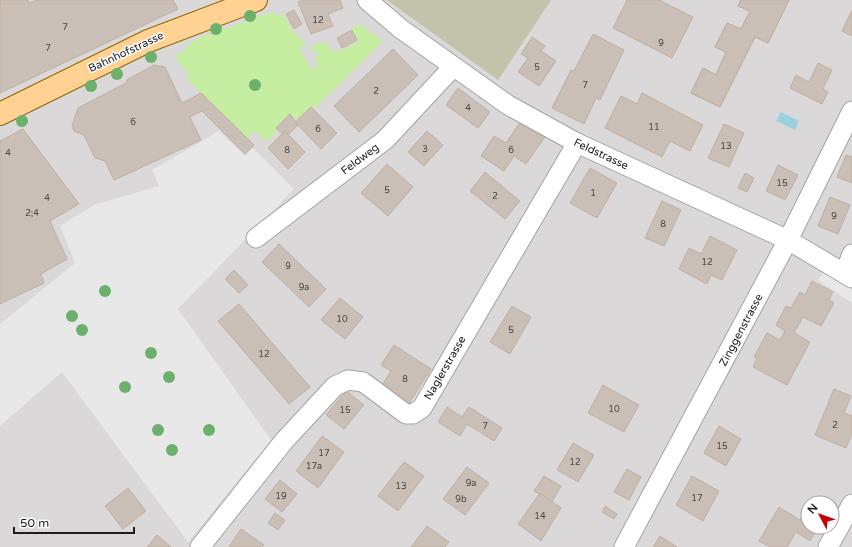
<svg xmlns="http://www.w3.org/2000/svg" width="852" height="547" viewBox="0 0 852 547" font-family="'Varela Round',sans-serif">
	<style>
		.residential { fill: #dad8d8; fill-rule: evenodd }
		.construction { fill: #c3c3ab }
		.grass { fill: #c6eea1 }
		.parking { fill: #e8e8e8 }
		.water { fill: #9cd0e0 }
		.building { fill: #cabfb6; stroke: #c1afa1 }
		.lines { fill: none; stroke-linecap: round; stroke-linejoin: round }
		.minor-casing { stroke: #a3a3a3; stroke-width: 21 }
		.major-casing { stroke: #936400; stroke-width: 24 }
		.minor { stroke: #fff; stroke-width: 19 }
		.major { stroke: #ffd294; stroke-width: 22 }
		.tree { fill: #6cb06c }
		.labels { text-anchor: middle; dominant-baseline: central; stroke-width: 3; stroke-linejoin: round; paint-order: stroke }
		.number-label { font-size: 9px; fill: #484542 }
		.street-label { font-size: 11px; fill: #1c1c1c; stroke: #fff }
	</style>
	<rect width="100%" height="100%" fill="#eeeae0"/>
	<path class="residential" d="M0 0H852V547H0ZM808 503H832V527H808Z"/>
	<polygon class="construction" points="387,0 551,0 498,80"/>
	<polygon class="grass" points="274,11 276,16 283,13 293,32 306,44 299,49 312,69 319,65 315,58 318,54 316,50 312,52 310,48 316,44 326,42 332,51 342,50 359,42 351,28 360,24 383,41 314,109 311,106 297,120 290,113 275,128 277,131 266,141 254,131 248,138 186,78 189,74 175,58 196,39"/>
	<g class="parking">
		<polygon points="219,131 245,156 253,148 294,189 178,309 271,440 188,542 62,372 0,426 0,324 75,263 60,226 94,205 159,186 152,170"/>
		<polygon points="824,271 852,290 852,303 818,280"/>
	</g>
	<polygon class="water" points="781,112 799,121 795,130 776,121"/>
	<g class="building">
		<polygon points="0,0 28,0 29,3 37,0 173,0 178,9 0,93"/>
		<polygon points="303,0 340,0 343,8 328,14 333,26 311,34 298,2"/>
		<polygon points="627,0 659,0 693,17 672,58 613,28"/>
		<polygon points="741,0 789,0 768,43 755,37 720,107 691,93 703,68 716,75 726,52 715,47 727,23 741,29 750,11 738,6"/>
		<polygon points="741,0 789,0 768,43 755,37 720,107 691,93 703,68 716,75 726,52 715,47 727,23 741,29 750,11 738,6"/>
		<polygon points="294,10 302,24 294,29 286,14"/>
		<polygon points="852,10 852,36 842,31"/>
		<polygon points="352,30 357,40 342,48 337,38"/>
		<polygon points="593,34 624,50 600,100 596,98 584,124 552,108 571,70 574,71"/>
		<polygon points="532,37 545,46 541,51 556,61 539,86 518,72 528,58 521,54"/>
		<polygon points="393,49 418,75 359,132 334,106"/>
		<polygon points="818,63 832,70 823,89 828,92 822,104 790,88 796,75 809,82"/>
		<polygon points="154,65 165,67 182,103 201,93 254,145 245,154 202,111 190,117 201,140 114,180 105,161 95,158 84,135 74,131 72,126 78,108 126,83 127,80"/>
		<polygon points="458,88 490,112 478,128 446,105"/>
		<polygon points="642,93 703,125 690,151 670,141 662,157 605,128 621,96 637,104"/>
		<polygon points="311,107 337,133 321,149 295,122"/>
		<polygon points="290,114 298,125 288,135 285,131 282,134 276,128"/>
		<polygon points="521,121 545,137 526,164 514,156 504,171 481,156 494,136 506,143"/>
		<polygon points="724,124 744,133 729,167 708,158"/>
		<polygon points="23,129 79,204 50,221 67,259 41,274 44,283 0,304 0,141"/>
		<polygon points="285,131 305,152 288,169 268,148"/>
		<polygon points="427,131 443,145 424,166 408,152"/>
		<polygon points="846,155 852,157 852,183 837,177"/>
		<polygon points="387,164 413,187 388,216 361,193"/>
		<polygon points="778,165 798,175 785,200 766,191"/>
		<polygon points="590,168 617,183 597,218 570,203"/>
		<polygon points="485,172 520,201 505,219 470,191"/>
		<polygon points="745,173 754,178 747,192 738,188"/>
		<polygon points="830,197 850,205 838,234 818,226"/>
		<polygon points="662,201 681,210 664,246 645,238"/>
		<polygon points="710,236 737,250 722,280 711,275 707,284 679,269 689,248 701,254"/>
		<polygon points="279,244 326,289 309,307 262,262"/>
		<polygon points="234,270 248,285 239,293 225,279"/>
		<polygon points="812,281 833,292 829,300 834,303 821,326 803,317 794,333 810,342 787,385 753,367 757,358 754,357 767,333 780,340 785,331 776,325 786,306 791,308 800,292 805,295"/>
		<polygon points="340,298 363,317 345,339 321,320"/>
		<polygon points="239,304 310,387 289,404 218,321"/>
		<polygon points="512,306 531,317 510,354 490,342"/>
		<polygon points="394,345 431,369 408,405 381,387 391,371 381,365"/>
		<polygon points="603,385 639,405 624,432 588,413"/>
		<polygon points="834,389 851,396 844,413 852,416 852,434 846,448 815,435"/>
		<polygon points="346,391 364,405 344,429 326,415"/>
		<polygon points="447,407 462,417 469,407 502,428 494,441 467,424 460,436 438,422"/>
		<polygon points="719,426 741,439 726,466 704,453"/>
		<polygon points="322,436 344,452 318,488 296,471"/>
		<polygon points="573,443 594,455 578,482 557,470"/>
		<polygon points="404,462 424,476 398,511 378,496"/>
		<polygon points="467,467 489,483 465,515 443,499"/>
		<polygon points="627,469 641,477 629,500 614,492"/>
		<polygon points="544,476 561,486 552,502 534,491"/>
		<polygon points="692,476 719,491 703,521 676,505"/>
		<polygon points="280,480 297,494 282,512 265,499"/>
		<polygon points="128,488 146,511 123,529 105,506"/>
		<polygon points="540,493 561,508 541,541 518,524"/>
		<polygon points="605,506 617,514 614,519 602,512"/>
		<polygon points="779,507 800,520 804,513 808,515 808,527 818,527 810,541 796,532 787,547 770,547 759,541"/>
		<polygon points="275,513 285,520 278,530 268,523"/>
		<polygon points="427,526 449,542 445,547 411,547"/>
		<polygon points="241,529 264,545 262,547 229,547"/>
		<polygon points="157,535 171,547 147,547"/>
		<polygon points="660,536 677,547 653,547"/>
	</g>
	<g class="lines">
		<g class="minor-casing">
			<g id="minor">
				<polyline points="367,0 401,29 508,105 577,143 788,240 852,278"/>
				<polyline points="256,238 385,140 453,67"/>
				<polyline points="845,273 852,254"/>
				<polyline points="200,547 284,441 335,386 348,380 363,382 406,414 413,414 422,408 577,143"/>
				<polyline points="624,547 788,240 852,111"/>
				<polyline points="828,547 852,504"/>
			</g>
		</g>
		<g class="major-casing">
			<polyline id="major" points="0,114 148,41 256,0"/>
		</g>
		<use href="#minor" class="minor"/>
		<use href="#major" class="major"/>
	</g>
	<g class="tree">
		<circle cx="250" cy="16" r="6"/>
		<circle cx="216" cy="29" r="6"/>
		<circle cx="151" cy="57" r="6"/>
		<circle cx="117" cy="74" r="6"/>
		<circle cx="255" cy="85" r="6"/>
		<circle cx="91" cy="86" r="6"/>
		<circle cx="22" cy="121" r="6"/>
		<circle cx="105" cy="291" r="6"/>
		<circle cx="72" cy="316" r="6"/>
		<circle cx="82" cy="330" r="6"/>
		<circle cx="151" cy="353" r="6"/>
		<circle cx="169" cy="377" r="6"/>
		<circle cx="125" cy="387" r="6"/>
		<circle cx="158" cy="430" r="6"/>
		<circle cx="209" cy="430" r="6"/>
		<circle cx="172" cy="450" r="6"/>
	</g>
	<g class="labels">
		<g class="number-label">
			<text x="318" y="20">12</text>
			<text x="65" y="27">7</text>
			<text x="661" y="43">9</text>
			<text x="48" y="48">7</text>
			<text x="537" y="67">5</text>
			<text x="585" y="85">7</text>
			<text x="376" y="91">2</text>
			<text x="468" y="108">4</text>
			<text x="133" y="122">6</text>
			<text x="654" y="127">11</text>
			<text x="318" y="129">6</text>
			<text x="726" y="146">13</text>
			<text x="425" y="149">3</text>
			<text x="287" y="150">8</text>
			<text x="511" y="150">6</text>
			<text x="8" y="153">4</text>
			<text x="782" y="183">15</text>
			<text x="387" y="190">5</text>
			<text x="593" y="193">1</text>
			<text x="495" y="196">2</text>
			<text x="47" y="198">4</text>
			<text x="32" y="213">2;4</text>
			<text x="834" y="216">9</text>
			<text x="663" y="224">8</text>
			<text x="707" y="262">12</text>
			<text x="288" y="266">9</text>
			<text x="304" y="287">9a</text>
			<text x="342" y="319">10</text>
			<text x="511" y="330">5</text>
			<text x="264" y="354">12</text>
			<text x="405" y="379">8</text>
			<text x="614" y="409">10</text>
			<text x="345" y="410">15</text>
			<text x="835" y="425">2</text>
			<text x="485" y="426">7</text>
			<text x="722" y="446">15</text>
			<text x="324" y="453">17</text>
			<text x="575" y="462">12</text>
			<text x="314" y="466">17a</text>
			<text x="471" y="483">9a</text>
			<text x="401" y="486">13</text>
			<text x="281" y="496">19</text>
			<text x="697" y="498">17</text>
			<text x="461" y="499">9b</text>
			<text x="540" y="516">14</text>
		</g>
		<g class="street-label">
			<text transform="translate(126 52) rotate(-25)">Bahnhofstrasse</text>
			<text transform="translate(601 154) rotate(25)">Feldstrasse</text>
			<text transform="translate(360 159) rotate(-37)">Feldweg</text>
			<text transform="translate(741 330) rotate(-62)">Zinggenstrasse</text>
			<text transform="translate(445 368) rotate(-60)">Naglerstrasse</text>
		</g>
	</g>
	<g transform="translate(820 515) rotate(311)"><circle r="19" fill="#ffffff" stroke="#a4a4a4"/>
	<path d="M0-3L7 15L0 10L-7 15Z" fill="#c70100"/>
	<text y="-6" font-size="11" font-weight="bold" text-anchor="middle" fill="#1c1c1c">N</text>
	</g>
	<path d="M14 527v6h120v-6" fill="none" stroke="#1c1c1c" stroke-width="2"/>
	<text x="20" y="527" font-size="12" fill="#1c1c1c" stroke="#ffffff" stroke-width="3" paint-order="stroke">50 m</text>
</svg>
